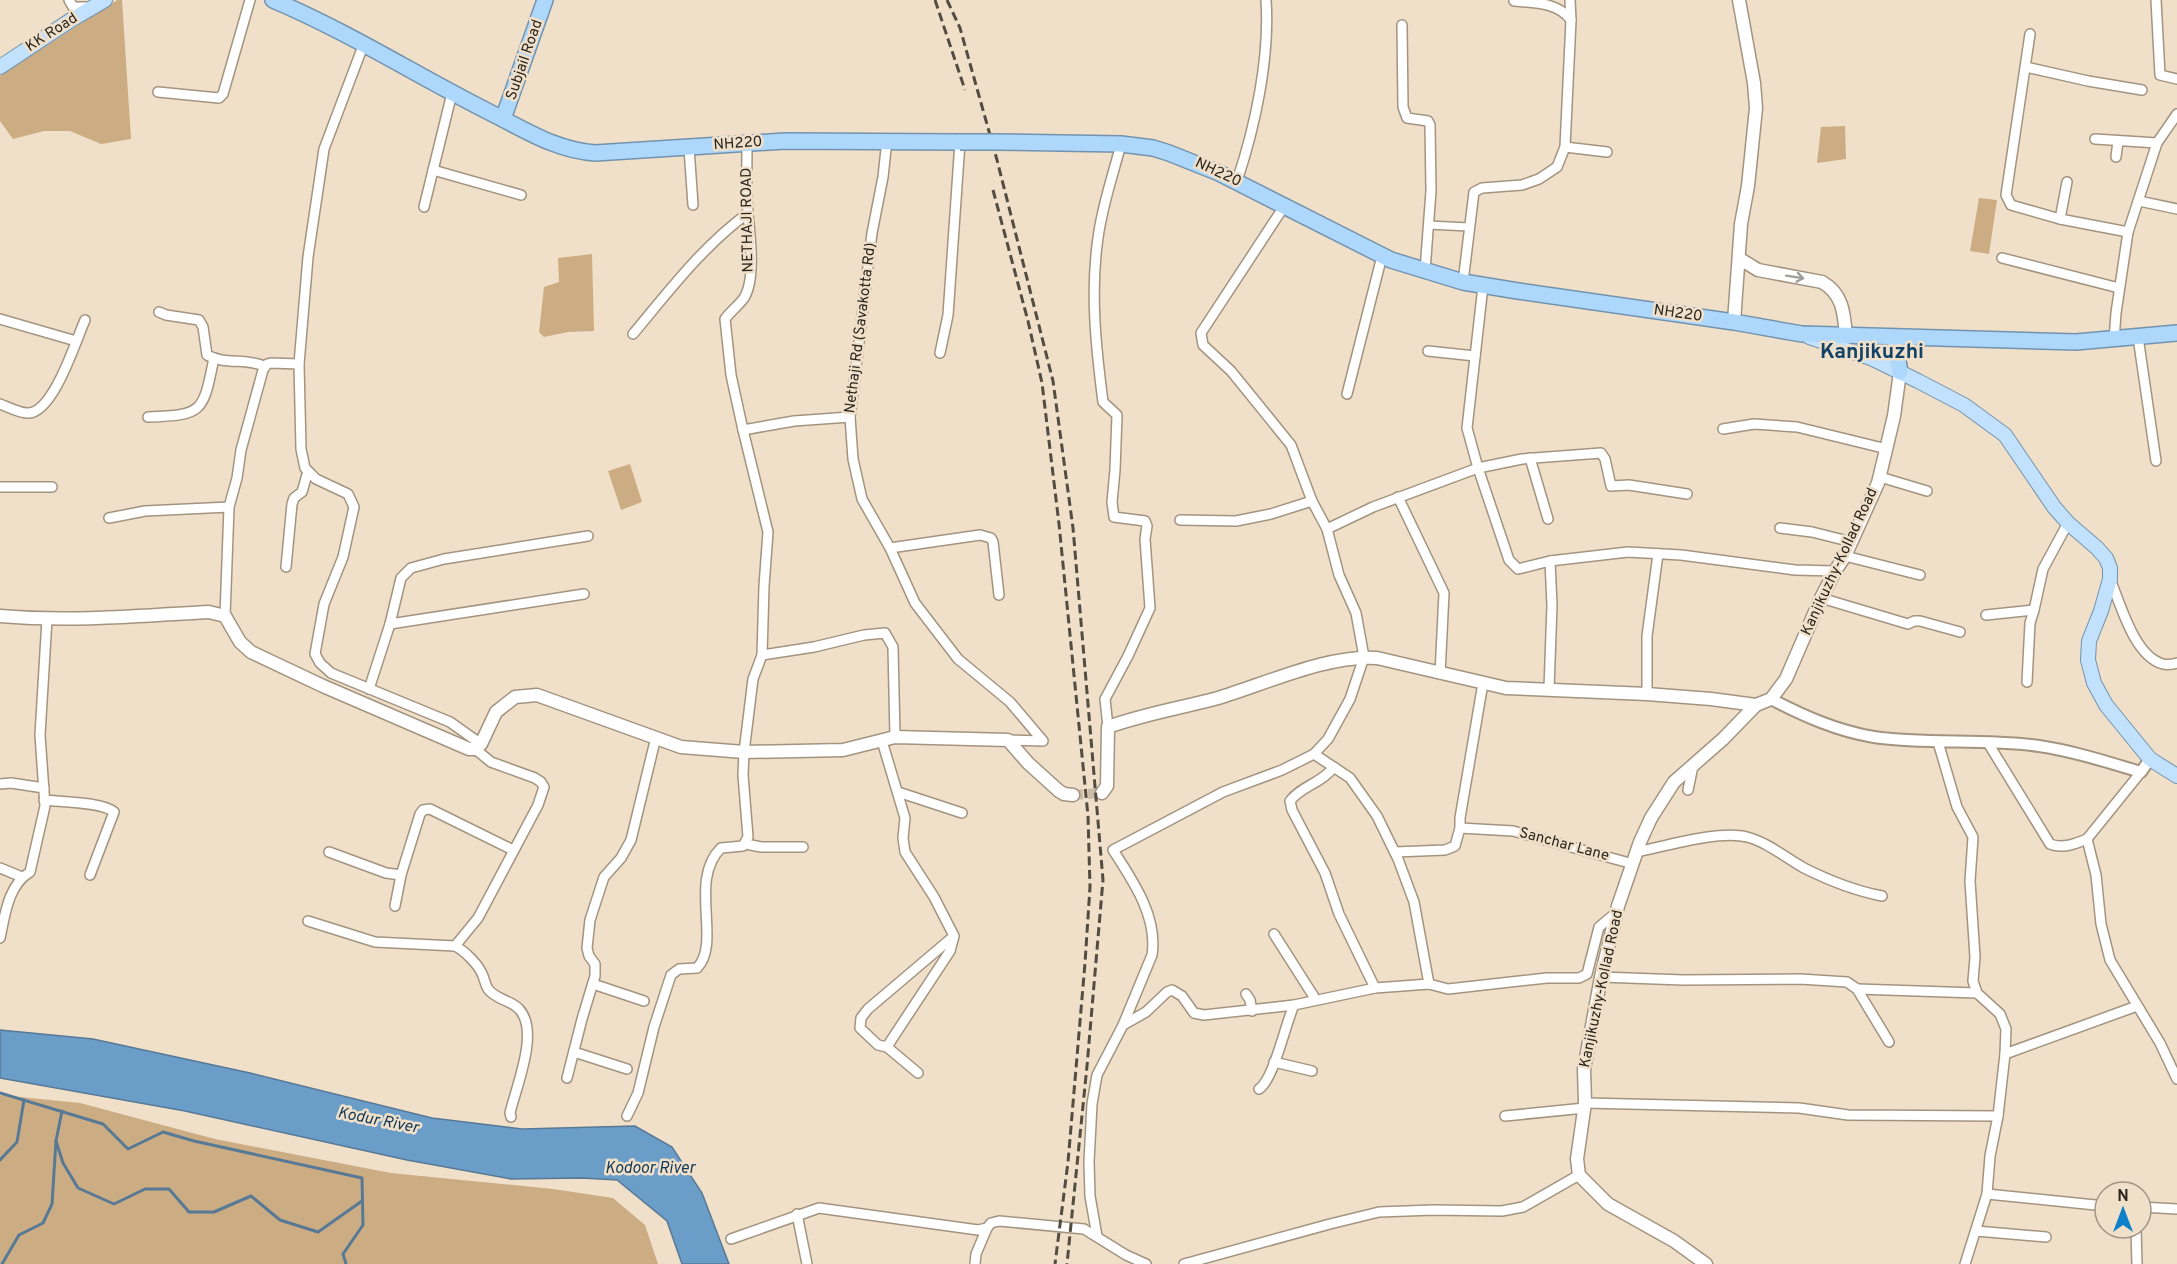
<svg xmlns="http://www.w3.org/2000/svg" width="2177" height="1264" viewBox="0 0 2177 1264" font-family="Overpass,sans-serif">
	<style>
		.green { fill: #ccad83 }
		.water { fill: #6b9dc9; stroke: #587995; stroke-width: 1.5 }
		.lines { fill: none; stroke-linecap: round; stroke-linejoin: round }
		.stream { stroke: #587995; stroke-width: 3 }
		.tertiary-tunnel { stroke: #c9bba7; stroke-width: 10; stroke-dasharray: 10 5; stroke-linecap: butt }
		.pedestrian-casing { stroke: #a39480; stroke-width: 10 }
		.minor-casing { stroke: #a39480; stroke-width: 12 }
		.tertiary-casing { stroke: #a39480; stroke-width: 14 }
		.secondary-casing { stroke: #a39480; stroke-width: 15 }
		.primary-casing { stroke: #7393ad; stroke-width: 16 }
		.trunk-casing { stroke: #7393ad; stroke-width: 18 }
		.pedestrian { stroke: #fff; stroke-width: 7 }
		.minor { stroke: #fff; stroke-width: 9 }
		.tertiary { stroke: #fff; stroke-width: 10 }
		.secondary { stroke: #fff; stroke-width: 12 }
		.primary { stroke: #c2e1fd; stroke-width: 14 }
		.trunk { stroke: #aed7fc; stroke-width: 15 }
		.rail { stroke: #534c40; stroke-width: 3; stroke-dasharray: 9 4.5; stroke-linecap: butt }
		.trunk-bridge-casing { stroke: #7393ad; stroke-width: 18; stroke-linecap: butt }
		.trunk-bridge { stroke: #aed7fc; stroke-width: 15 }
		.oneway { stroke: #a09d99 }
		.labels { text-anchor: middle; dominant-baseline: central; stroke-width: 5; stroke-linejoin: round; paint-order: stroke }
		.street-label { font-size: 15px; fill: #2b261d; stroke: #f0e0ca }
		.water-label { font-size: 16px; font-style: italic; fill: #113856; stroke: #f0e0ca }
		.district-label { font-size: 21px; font-weight: bold; fill: #124266; stroke: #f0e0ca }
	</style>
	<rect width="100%" height="100%" fill="#f0e0ca"/>
	<g class="green">
		<polygon points="117,0 122,0 131,139 101,144 70,131 44,131 13,139 0,121 0,76"/>
		<polygon points="1845,126 1846,159 1817,163 1821,127"/>
		<polygon points="1979,198 1997,200 1989,254 1970,251"/>
		<polygon points="592,254 594,331 568,332 544,337 539,332 544,287 559,282 558,258"/>
		<polygon points="630,464 642,502 621,510 608,471"/>
		<polygon points="0,1095 80,1103 215,1139 391,1173 553,1189 613,1198 645,1225 658,1264 0,1264"/>
	</g>
	<polygon class="water" points="0,1030 93,1039 250,1073 432,1118 522,1129 635,1126 672,1147 702,1193 729,1264 682,1264 667,1221 617,1180 582,1178 511,1179 407,1160 185,1111 0,1078"/>
	<g class="lines">
		<g class="stream">
			<polyline points="0,1093 103,1124 128,1149 163,1132 194,1141 362,1178 363,1225 343,1254 346,1264"/>
			<polyline points="56,1141 63,1163 78,1188 114,1204 145,1189 169,1189 189,1212 214,1212 251,1196 280,1220 318,1232 362,1201"/>
			<polyline points="0,1160 17,1142 24,1100"/>
			<polyline points="2,1264 19,1235 43,1223 52,1204 56,1141 62,1111"/>
		</g>
		<polyline class="tertiary-tunnel" points="1073,795 1102,793"/>
		<g class="pedestrian-casing">
			<polyline id="pedestrian" points="1428,225 1469,227"/>
		</g>
		<g class="minor-casing">
			<g id="minor">
				<polyline points="69,0 73,7 90,7"/>
				<polyline points="1570,0 1571,20"/>
				<polyline points="2156,0 2160,75 2177,79"/>
				<polyline points="1402,25 1403,107 1407,118 1428,121 1430,125 1431,191 1425,271"/>
				<polyline points="2030,34 2006,195 2011,205 2060,219 2128,232"/>
				<polyline points="363,46 324,149 308,257 299,364 301,449 305,468 316,479 348,494 354,507 343,557 324,604 315,654 320,663 331,673 450,722 481,744"/>
				<polyline points="2026,67 2088,81 2142,90"/>
				<polyline points="158,92 219,98 223,94 250,0"/>
				<polyline points="2095,139 2157,143"/>
				<polyline points="887,140 883,177 872,233 850,417 853,459 862,499 890,548 915,603 958,659 1010,702 1043,741 1008,740"/>
				<polyline points="1565,147 1607,152"/>
				<polyline points="689,148 693,205"/>
				<polyline points="2116,157 2118,141"/>
				<polyline points="433,170 521,195"/>
				<path d="M1237 181C1255 127 1270 58 1266 0"/>
				<polyline points="2139,201 2177,209"/>
				<polyline points="424,207 452,93"/>
				<polyline points="2060,219 2067,182"/>
				<polyline points="2002,258 2119,288"/>
				<path d="M1463 282 1474 192 1482 188 1522 185 1539 179 1557 167 1565 147 1571 20C1557 2 1535 3 1514 1"/>
				<polyline points="1483,286 1467,428 1478,468 1509,560 1518,569 1550,561 1628,552 1681,555 1795,570 1835,571"/>
				<path d="M159 312 166 315 199 320 203 327 207 355C224 365 246 358 264 366"/>
				<polyline points="0,319 76,341"/>
				<path d="M633 334C669 291 702 247 748 213"/>
				<polyline points="2138,337 2156,461"/>
				<polyline points="2114,340 2116,313 2128,232 2157,143 2177,114"/>
				<polyline points="1428,351 1475,356"/>
				<polyline points="940,353 948,315 960,142"/>
				<polyline points="1347,394 1382,256"/>
				<path d="M0 404C8 407 19 413 27 413 53 415 76 340 85 320"/>
				<path d="M148 417C203 415 203 413 214 358"/>
				<polyline points="1723,429 1754,424 1797,427 1887,449"/>
				<path d="M743 430 731 375 725 319C730 312 739 305 744 298 756 279 750 235 748 214 746 191 747 166 747 143"/>
				<polyline points="1530,458 1548,519"/>
				<polyline points="1880,477 1927,491"/>
				<polyline points="0,487 52,487"/>
				<polyline points="1398,497 1444,593 1440,674"/>
				<polyline points="109,518 145,511 229,507"/>
				<polyline points="1180,520 1236,521 1271,514 1312,501"/>
				<polyline points="1780,528 1812,532 1852,542"/>
				<polyline points="1327,529 1373,507 1478,468 1522,459 1601,453 1605,459 1611,486 1629,485 1687,494"/>
				<polyline points="890,548 980,535 991,538 993,542 999,595"/>
				<polyline points="1845,556 1920,575"/>
				<polyline points="286,567 292,504 294,498 302,492 308,471"/>
				<path d="M2110 579C2121 605 2134 656 2163 664 2167 665 2173 664 2177 663"/>
				<polyline points="1821,598 1908,624 1914,621 1920,621 1960,632"/>
				<polyline points="2034,610 2043,569 2068,523"/>
				<polyline points="1986,615 2034,610 2030,623 2027,682"/>
				<polyline points="225,616 229,507 237,478 241,450 263,370 267,364 271,363 299,364"/>
				<polyline points="390,624 401,578 411,568 444,559 588,536"/>
				<polyline points="762,655 814,647 864,635 885,633 893,647 895,737"/>
				<polyline points="369,689 390,624 584,594"/>
				<polyline points="1549,689 1552,605 1550,561"/>
				<polyline points="1647,694 1647,636 1658,554"/>
				<path d="M1108 727 1105 699 1128 656 1150 608 1145 539 1147 526 1145 521 1114 517 1112 502 1115 470 1117 415 1103 402C1096 348 1090 292 1098 238 1102 206 1113 175 1121 144"/>
				<polyline points="882,741 905,818 903,838 905,852 934,897 954,936 950,951 892,1039 887,1047 878,1045 860,1028 861,1018 868,1009 954,936"/>
				<polyline points="1938,742 1957,807 1973,837 1970,881 1975,957 1973,981 1977,993 2000,1014 2006,1029 2005,1054"/>
				<path d="M1988 743 2050 844C2062 849 2075 844 2087 839"/>
				<path d="M475 749 491 762 535 778 541 782 544 787 538 805 478 918 455 946C465 951 479 965 483 976 485 981 485 984 488 989 496 1000 511 1000 519 1009 540 1031 516 1087 510 1113L511 1117"/>
				<polyline points="1314,754 1350,778 1377,816 1398,859 1414,902 1429,984"/>
				<path d="M1334 767C1322 783 1301 786 1290 801L1292 810 1325 873 1339 914 1375 988"/>
				<polyline points="2141,772 2087,839 2096,875 2101,924 2110,960 2160,1043 2177,1079"/>
				<polyline points="0,784 11,783 44,788"/>
				<polyline points="1688,790 1693,766"/>
				<polyline points="898,792 962,813"/>
				<path d="M44 800C61 802 103 802 114 812L90 875"/>
				<polyline points="1460,828 1513,831 1633,864"/>
				<polyline points="746,844 761,847 803,847"/>
				<polyline points="329,852 386,873 401,875 420,814 423,810 430,809 513,850"/>
				<polyline points="1395,852 1445,850 1455,846 1460,828 1460,818 1483,683"/>
				<path d="M1637 852C1666 846 1719 830 1747 837 1767 842 1786 858 1804 868 1828 880 1856 891 1882 896"/>
				<polyline points="0,868 22,877"/>
				<polyline points="395,906 401,875"/>
				<polyline points="308,921 375,942 455,946"/>
				<polyline points="1274,934 1316,1000"/>
				<path d="M0 938C5 915 8 885 30 872L45 806 40 735 47 619"/>
				<polyline points="1601,977 1683,980 1800,979 1847,982 1857,989 1889,1042"/>
				<polyline points="593,984 644,1001"/>
				<polyline points="1857,989 1977,993"/>
				<polyline points="1246,994 1250,1000 1252,1011"/>
				<polyline points="1123,1025 1146,1012 1167,992 1172,990 1182,996 1194,1013 1204,1015 1294,1005 1375,988 1429,984 1448,989 1547,978 1579,978 1587,974 1599,927 1617,912"/>
				<polyline points="887,1047 918,1073"/>
				<polyline points="574,1052 627,1069"/>
				<polyline points="1274,1062 1312,1071"/>
				<polyline points="567,1078 582,1019 595,976 595,964 589,956 587,948 590,920 604,877 621,858 631,840 656,737"/>
				<path d="M1259 1089C1274 1079 1285 1025 1294 1005"/>
				<polyline points="1585,1103 1799,1108 1848,1115 1998,1116"/>
				<path d="M627 1116 638 1093 654 1027 671 975 679 969 697 968C722 943 688 880 721 848L743 846 748 837 743 775 744 752 753 679 762 655 764 586 768 532 743 430 794 421 850 417"/>
				<polyline points="1505,1116 1585,1108"/>
				<polyline points="1987,1194 2105,1206"/>
				<polyline points="2141,1207 2177,1209"/>
				<polyline points="797,1214 807,1264"/>
				<polyline points="2136,1228 2137,1264"/>
				<polyline points="1976,1231 2046,1237"/>
				<path d="M1097 1236 1090 1196 1089 1162 1092 1104 1097 1075 1123 1025 1152 955C1158 917 1133 881 1113 850L1223 792 1282 770 1314 754 1328 739 1350 699 1364 657 1356 613 1339 575 1327 529 1312 501 1291 445 1231 371 1203 345 1201 333 1285 205"/>
				<polyline points="731,1239 819,1208 978,1230 987,1228 991,1223 999,1221 1084,1229 1126,1255 1146,1264"/>
				<polyline points="975,1264 976,1254 987,1228"/>
				<polyline points="1184,1264 1330,1224 1379,1212 1433,1210 1502,1211 1523,1207 1579,1175"/>
				<polyline points="1965,1264 1987,1194 1990,1156 1998,1116 2005,1054 2137,1006"/>
			</g>
		</g>
		<g class="tertiary-casing">
			<path id="tertiary" d="M1771 699C1804 716 1837 731 1874 737 1928 745 1984 738 2039 746 2073 751 2107 762 2141 772L2150 759"/>
		</g>
		<g class="secondary-casing">
			<g id="secondary">
				<path d="M1740 259 1758 270 1822 282C1843 294 1844 313 1846 336"/>
				<polyline points="1734,322 1741,224 1748,186 1756,108 1754,83 1739,0"/>
				<path d="M0 616C70 622 139 616 209 612L225 616 240 642 251 652 323 686 469 749H475L481 744 496 712 515 697 537 695 681 747 744 752 843 750 895 737 1008 740 1028 763 1059 791 1064 794 1073 795"/>
				<path d="M1102 793 1107 786 1108 727C1144 714 1181 708 1218 698 1265 684 1329 654 1377 658L1506 688 1647 694 1711 699 1756 705"/>
				<polyline points="1706,1264 1674,1241 1608,1204 1579,1175 1577,1159 1585,1103 1584,1069 1601,977 1618,906 1640,842 1651,818 1674,782 1723,739 1756,705 1771,699 1786,679 1821,598 1835,571 1845,556 1878,483 1894,416 1900,372"/>
			</g>
		</g>
		<g class="primary-casing">
			<g id="primary">
				<polyline points="0,67 71,20 105,0"/>
				<polyline points="1809,337 1873,359 1918,381 1964,405 2005,435 2054,507 2068,523 2097,548 2106,558 2110,568 2110,579 2101,611 2089,641 2088,660 2094,683 2106,705 2150,759 2177,776"/>
			</g>
		</g>
		<g class="trunk-casing">
			<g id="trunk">
				<path d="M273 0C349 32 419 77 493 114 527 131 556 150 595 153L785 141 960 142"/>
				<polyline points="503,119 545,0"/>
				<polyline points="995,142 1121,144 1153,148 1169,153 1219,173 1391,260 1463,282 1518,291 1734,322 1802,334 2076,342 2177,333"/>
				<polyline points="1894,338 1900,372"/>
			</g>
		</g>
		<use href="#pedestrian" class="pedestrian"/>
		<use href="#minor" class="minor"/>
		<use href="#tertiary" class="tertiary"/>
		<use href="#secondary" class="secondary"/>
		<use href="#primary" class="primary"/>
		<use href="#trunk" class="trunk"/>
		<g class="rail">
			<polyline points="935,0 965,90"/>
			<polyline points="947,0 960,28 997,160 1053,381 1073,528 1103,880 1087,1066 1067,1264"/>
			<polyline points="993,190 1028,321 1042,383 1059,524 1088,816 1090,887 1085,963 1068,1162 1055,1264"/>
		</g>
		<g class="trunk-bridge-casing">
			<polyline id="trunk-bridge" points="960,142 995,142"/>
		</g>
		<use href="#trunk-bridge" class="trunk-bridge"/>
	</g>
	<defs><path id="oneway-shaft" d="M-6 0H5M1.5-3L5.5 0L1.5 3" fill="none" stroke-width="1.6" stroke-linecap="round" stroke-linejoin="round" transform="scale(1.5)"/></defs>
	<use class="oneway" href="#oneway-shaft" transform="translate(1795 277) rotate(9)"/>
	<g class="labels">
		<g class="street-label">
			<text transform="translate(52 33) rotate(-33)">KK Road</text>
			<text transform="translate(525 60) rotate(-71)">Subjail Road</text>
			<text transform="translate(738 144) rotate(-4)">NH220</text>
			<text transform="translate(1218 173) rotate(25)">NH220</text>
			<text transform="translate(748 220) rotate(-91)">NETHAJI ROAD</text>
			<text transform="translate(1678 314) rotate(8)">NH220</text>
			<text transform="translate(861 328) rotate(-83)">Nethaji Rd (Savakotta Rd)</text>
			<text transform="translate(1840 562) rotate(-65)">Kanjikuzhy-Kollad Road</text>
			<text transform="translate(1564 845) rotate(15)">Sanchar Lane</text>
			<text transform="translate(1602 989) rotate(-78)">Kanjikuzhy-Kollad Road</text>
		</g>
		<g class="water-label">
			<text transform="translate(378 1121) rotate(11)">Kodur River</text>
			<text x="650" y="1169">Kodoor River</text>
		</g>
		<g class="district-label">
			<text x="1872" y="352">Kanjikuzhi</text>
		</g>
	</g>
	<g transform="translate(2123 1210)"><circle r="28" fill="#f0e0ca" stroke="#a19685" stroke-width="1.5"/>
	<path d="M0-4.5L10 22L0 15L-10 22Z" fill="#0e7fc9"/>
	<text y="-9" font-size="16" font-weight="bold" text-anchor="middle" fill="#2b261d">N</text>
	</g>
</svg>
